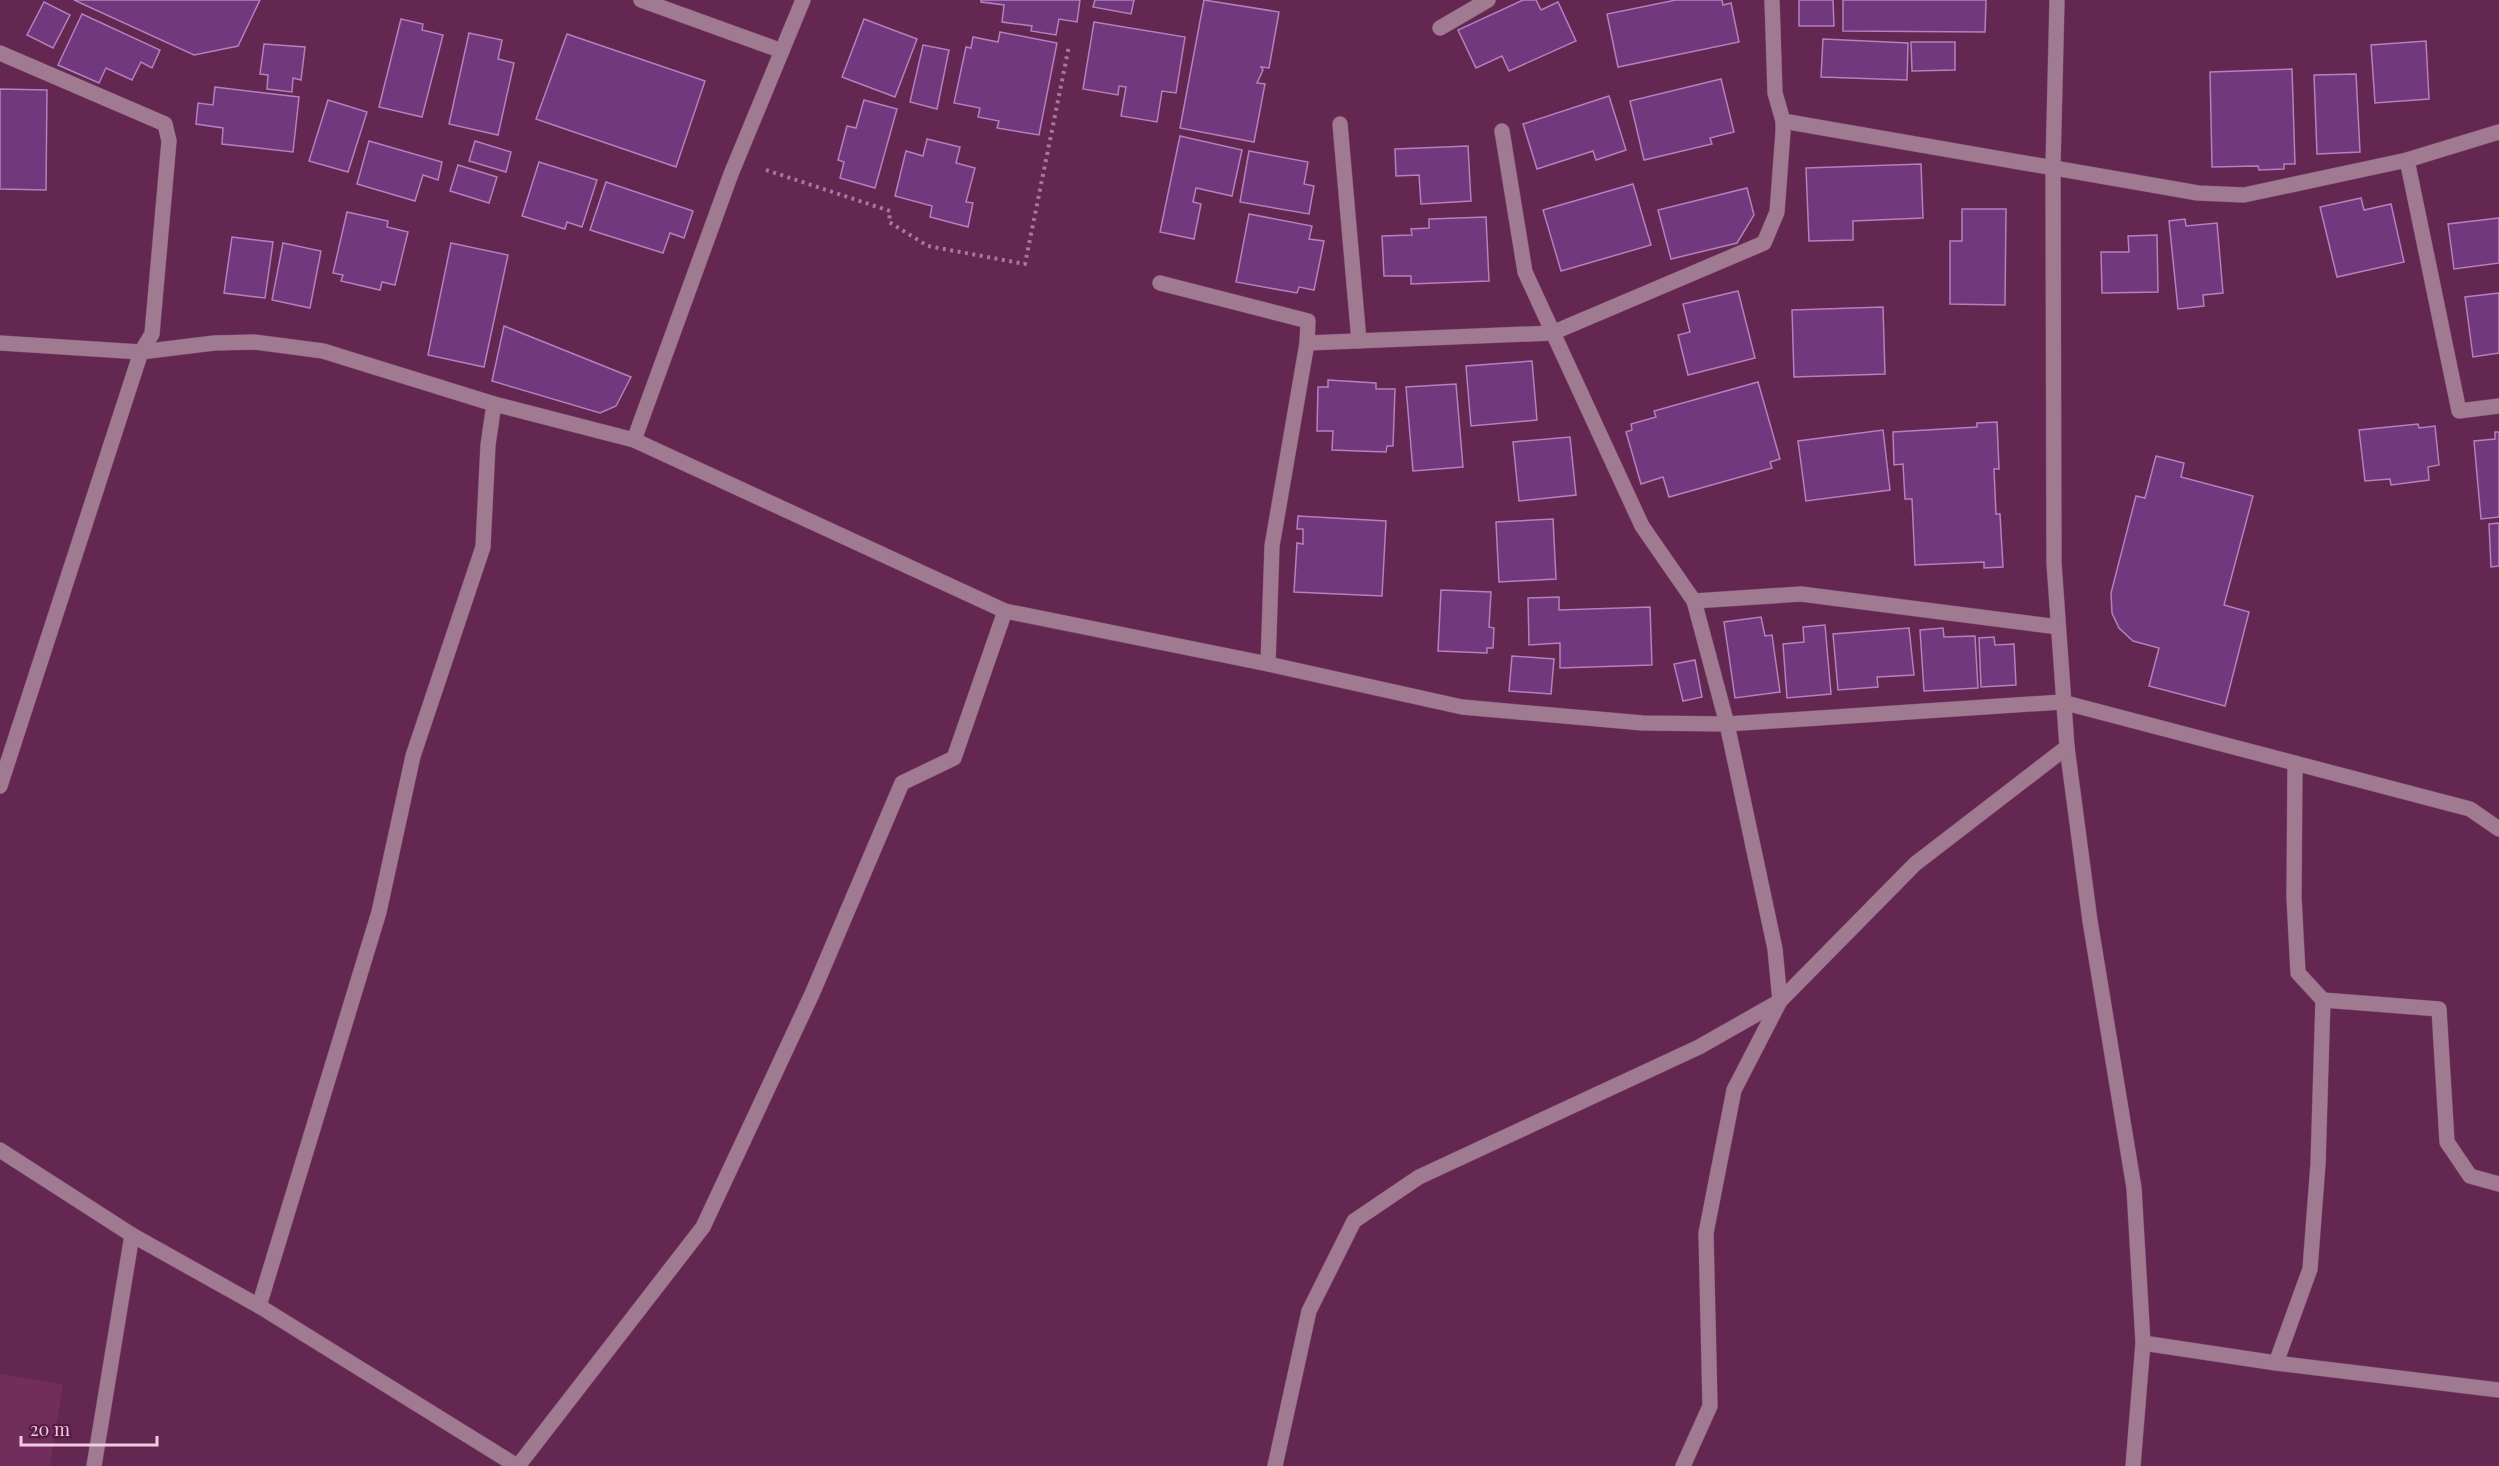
<svg xmlns="http://www.w3.org/2000/svg" width="2499" height="1466" viewBox="0 0 2499 1466" font-family="'Playfair Display',serif">
	<style>
		.built { fill: #712e5c }
		.building { fill: #72387d; stroke: #b381bd; stroke-width: 1.5 }
		.lines { fill: none; stroke-linecap: round; stroke-linejoin: round }
		.minor-casing { stroke: #7f486e; stroke-width: 16 }
		.path { stroke: #a97898; stroke-width: 4; stroke-dasharray: 3 4.5; stroke-linecap: butt }
		.minor { stroke: #9f7a91; stroke-width: 15 }
	</style>
	<rect width="100%" height="100%" fill="#632751"/>
	<polygon class="built" points="0,1374 63,1384 50,1466 0,1466"/>
	<g class="building">
		<polygon points="74,0 260,0 238,46 194,55"/>
		<polygon points="981,0 1080,0 1077,22 1059,19 1056,35 1031,31 1032,26 1002,22 1004,5 981,2"/>
		<polygon points="1095,0 1134,0 1131,14 1093,7"/>
		<polygon points="1204,0 1279,12 1269,68 1261,67 1263,70 1257,83 1265,84 1254,142 1180,128"/>
		<polygon points="1523,0 1536,0 1541,10 1558,2 1576,41 1509,71 1502,56 1476,68 1458,30"/>
		<polygon points="1676,0 1722,0 1723,5 1731,3 1739,42 1618,67 1607,14"/>
		<polygon points="1799,0 1833,0 1834,26 1799,26"/>
		<polygon points="1843,0 1986,0 1985,32 1843,31"/>
		<polygon points="44,2 70,15 53,48 27,35"/>
		<polygon points="82,14 160,50 152,68 141,62 132,80 106,68 99,83 58,65"/>
		<polygon points="401,19 423,24 422,30 443,35 422,117 379,107"/>
		<polygon points="864,19 917,39 895,97 842,77"/>
		<polygon points="1094,22 1185,37 1176,93 1162,91 1157,122 1121,116 1126,87 1119,86 1118,95 1083,89"/>
		<polygon points="1000,32 1057,43 1039,135 997,128 999,121 978,117 980,108 954,103 966,47 971,48 973,37 998,42"/>
		<polygon points="469,33 502,40 498,59 514,63 498,135 449,124"/>
		<polygon points="567,34 705,81 676,167 536,119"/>
		<polygon points="1823,39 1908,43 1907,80 1821,77"/>
		<polygon points="2426,41 2429,99 2375,103 2371,45"/>
		<polygon points="1911,42 1955,42 1955,70 1912,71"/>
		<polygon points="264,44 305,47 301,80 293,78 292,92 267,89 268,75 260,74"/>
		<polygon points="923,45 949,50 937,109 910,102"/>
		<polygon points="2292,69 2295,164 2284,164 2284,169 2259,170 2258,166 2212,167 2210,72"/>
		<polygon points="2356,74 2360,152 2317,154 2314,75"/>
		<polygon points="1721,79 1734,132 1710,138 1712,144 1644,160 1630,101"/>
		<polygon points="215,87 299,97 293,152 222,144 223,128 196,124 198,103 213,105"/>
		<polygon points="0,89 47,90 46,190 0,189"/>
		<polygon points="1609,96 1626,150 1596,160 1593,151 1537,169 1523,124"/>
		<polygon points="328,100 367,112 348,172 309,161"/>
		<polygon points="864,100 897,109 875,188 840,178 844,162 838,160 847,126 856,128"/>
		<polygon points="1180,136 1242,150 1232,196 1196,188 1193,202 1201,204 1194,239 1160,232"/>
		<polygon points="927,139 960,147 956,163 975,168 966,202 973,203 968,227 930,217 932,206 895,196 906,151 923,156"/>
		<polygon points="369,141 442,162 438,180 423,175 415,201 357,184"/>
		<polygon points="475,141 511,152 506,172 469,161"/>
		<polygon points="1468,146 1471,201 1421,204 1419,175 1396,176 1395,149"/>
		<polygon points="1249,151 1308,162 1304,184 1314,186 1309,214 1240,202"/>
		<polygon points="539,162 597,180 582,227 567,222 565,229 522,216"/>
		<polygon points="1921,164 1923,218 1853,221 1853,240 1809,241 1806,168"/>
		<polygon points="458,165 497,177 489,203 450,191"/>
		<polygon points="606,182 693,211 684,238 670,233 663,253 590,230"/>
		<polygon points="1633,184 1651,245 1561,271 1543,210"/>
		<polygon points="1747,188 1754,215 1737,243 1671,259 1658,210"/>
		<polygon points="2361,198 2364,210 2391,204 2404,262 2337,277 2320,207"/>
		<polygon points="1962,209 2006,209 2005,305 1950,304 1950,241 1962,241"/>
		<polygon points="347,212 388,221 387,227 408,232 395,285 382,282 380,290 341,281 343,275 333,273"/>
		<polygon points="1249,214 1312,226 1309,239 1324,241 1314,290 1299,287 1297,293 1236,282"/>
		<polygon points="1486,217 1489,281 1411,284 1411,276 1384,276 1382,236 1412,235 1411,229 1429,228 1429,219"/>
		<polygon points="2499,218 2499,263 2454,269 2448,224"/>
		<polygon points="2185,219 2186,226 2217,223 2223,293 2203,295 2204,306 2178,309 2169,221"/>
		<polygon points="2157,235 2158,292 2102,293 2101,252 2129,252 2128,236"/>
		<polygon points="232,237 273,242 265,298 224,293"/>
		<polygon points="283,243 321,251 310,308 272,300"/>
		<polygon points="451,243 508,255 484,367 428,355"/>
		<polygon points="1738,291 1755,358 1688,375 1678,335 1690,332 1683,304"/>
		<polygon points="2499,293 2499,353 2473,357 2465,297"/>
		<polygon points="1883,307 1885,374 1794,377 1792,310"/>
		<polygon points="504,326 631,377 616,406 600,413 492,381"/>
		<polygon points="1532,361 1537,420 1471,426 1466,366"/>
		<polygon points="1328,380 1376,383 1376,389 1395,389 1393,446 1387,446 1386,452 1332,450 1333,431 1317,431 1318,387 1328,387"/>
		<polygon points="1758,382 1780,459 1770,462 1772,468 1669,497 1663,477 1641,484 1626,432 1632,430 1631,424 1656,417 1654,411"/>
		<polygon points="1456,384 1463,467 1413,471 1406,387"/>
		<polygon points="1997,422 1999,469 1994,469 1996,514 2000,514 2003,567 1984,568 1984,562 1915,565 1912,499 1905,499 1903,464 1894,465 1893,432 1977,427 1977,423"/>
		<polygon points="2418,424 2419,428 2435,426 2439,465 2428,467 2429,480 2391,485 2390,479 2365,481 2359,430"/>
		<polygon points="1883,430 1890,490 1806,501 1798,441"/>
		<polygon points="2495,432 2499,432 2499,517 2481,519 2474,441 2495,439"/>
		<polygon points="1570,437 1576,495 1519,501 1513,442"/>
		<polygon points="2156,456 2184,463 2181,477 2253,496 2224,605 2249,612 2225,706 2149,686 2159,648 2133,641 2119,628 2112,613 2111,593 2136,496 2145,498"/>
		<polygon points="1298,516 1386,521 1382,596 1294,592 1297,543 1303,544 1303,529 1297,529"/>
		<polygon points="1553,519 1556,579 1499,582 1496,522"/>
		<polygon points="2499,523 2499,566 2491,567 2489,524"/>
		<polygon points="1441,590 1491,592 1489,627 1494,628 1493,648 1487,648 1487,653 1438,651"/>
		<polygon points="1559,597 1559,610 1650,607 1652,665 1560,668 1560,643 1529,645 1528,598"/>
		<polygon points="1761,617 1765,636 1772,635 1780,692 1735,698 1724,622"/>
		<polygon points="1825,625 1831,694 1787,698 1783,644 1804,642 1803,627"/>
		<polygon points="1909,628 1914,675 1877,677 1878,687 1838,690 1833,634"/>
		<polygon points="1943,628 1944,637 1975,636 1978,688 1924,691 1920,630"/>
		<polygon points="1994,637 1995,645 2014,644 2016,685 1981,687 1979,638"/>
		<polygon points="1512,656 1554,659 1551,694 1509,691"/>
		<polygon points="1695,660 1702,697 1683,701 1674,664"/>
	</g>
	<g class="lines">
		<g class="minor-casing">
			<g id="minor">
				<polyline points="641,0 782,51"/>
				<polyline points="2057,0 2053,166 2054,563 2067,747 2090,921 2134,1188 2143,1343 2133,1466"/>
				<polyline points="1440,28 1488,0"/>
				<polyline points="0,53 165,124 169,141 152,334 141,352 0,786"/>
				<polyline points="1783,121 2198,193 2244,195 2407,160 2499,132"/>
				<polyline points="1340,124 1359,341"/>
				<polyline points="1502,131 1525,272 1642,526 1694,601 1727,724 1775,949 1780,1001 1734,1090 1706,1233 1710,1406 1683,1466"/>
				<polyline points="2407,160 2459,411 2499,406"/>
				<polyline points="1160,283 1308,321 1307,343 1272,546 1268,664"/>
				<polyline points="0,343 141,352 214,343 254,342 323,351 494,404 634,440 1005,611 1268,664 1462,707 1643,723 1727,724 2062,702 2470,809 2499,829"/>
				<polyline points="1307,343 1552,333 1764,243 1777,212 1783,132 1783,121 1775,93 1772,0"/>
				<polyline points="634,440 731,174 803,0"/>
				<polyline points="1694,601 1801,594 2058,627"/>
				<polyline points="2323,1000 2439,1009 2447,1142 2470,1176 2499,1184"/>
				<polyline points="0,1150 132,1235 259,1306 517,1466"/>
				<polyline points="259,1306 379,912 413,756 483,547 488,445 494,404"/>
				<polyline points="2143,1343 2276,1363 2499,1390"/>
				<polyline points="2276,1363 2310,1269 2318,1164 2323,1000 2298,973 2294,897 2295,763"/>
				<polyline points="94,1466 132,1235"/>
				<polyline points="518,1466 703,1227 812,994 902,783 954,758 1005,611"/>
				<polyline points="1275,1466 1309,1311 1354,1221 1419,1177 1699,1047 1780,1001 1915,864 2067,747"/>
			</g>
		</g>
		<polyline class="path" points="766,170 890,211 889,222 928,246 1025,264 1069,46"/>
		<use href="#minor" class="minor"/>
	</g>
	<path d="M21 1436v9h136v-9" fill="none" stroke="#f0cbe1" stroke-width="3"/>
	<text x="30" y="1436" font-size="18" fill="#f0cbe1" stroke="#571c46" stroke-width="4.5" paint-order="stroke">20 m</text>
</svg>
